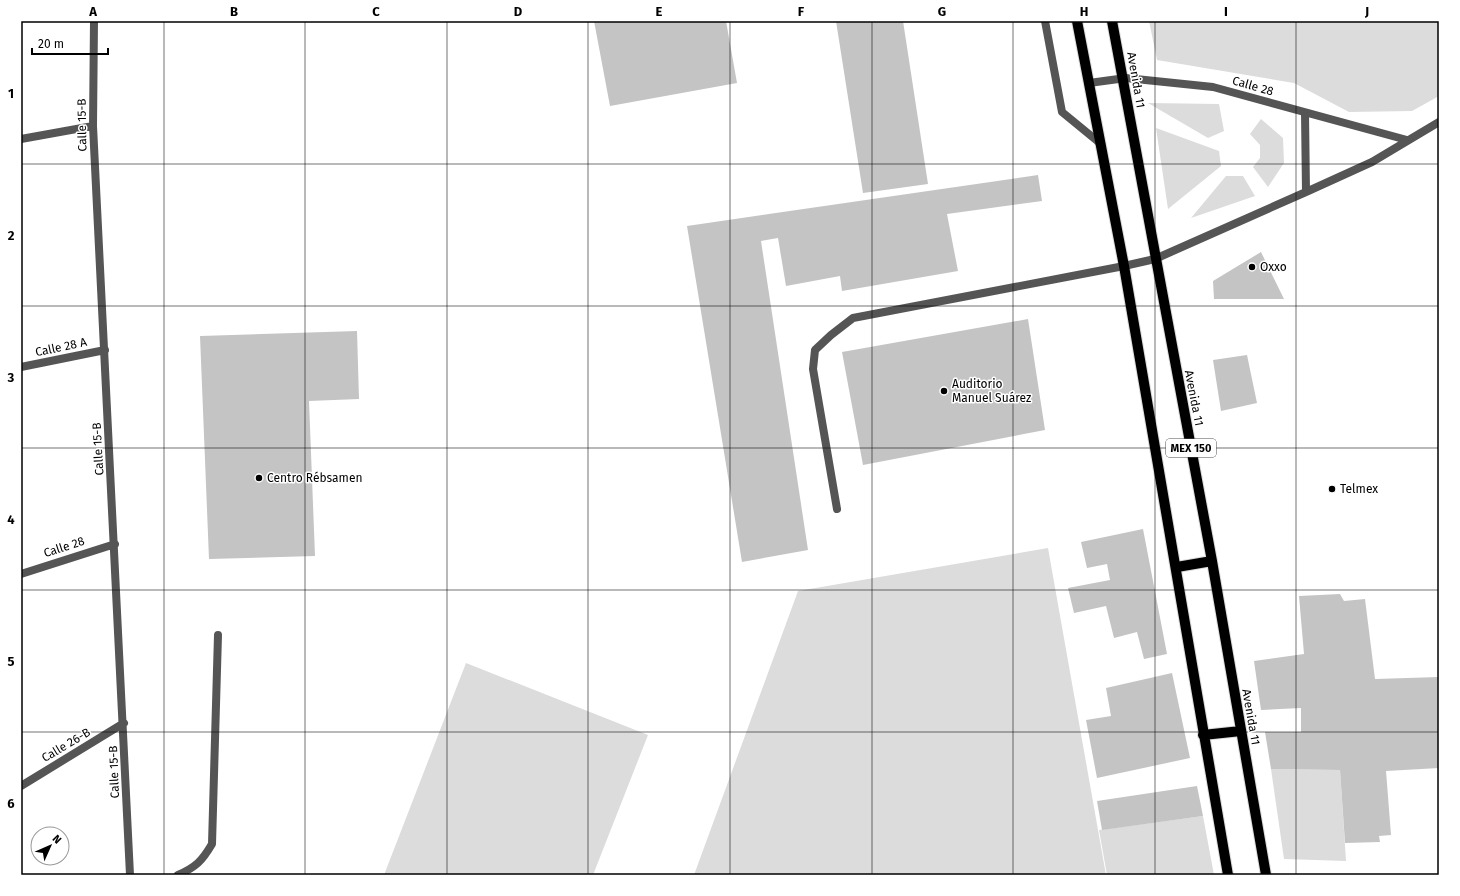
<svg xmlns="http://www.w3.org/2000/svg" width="1460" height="896" font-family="'Fira Sans',sans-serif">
<rect width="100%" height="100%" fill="#fff"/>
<!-- green -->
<path fill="#dcdcdc" d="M1149,21H1439V96L1412,111L1349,112L1294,83L1157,60Z
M1148,103L1219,104L1224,131L1208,138Z
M1261,119L1283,138L1284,163L1268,187L1253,167L1260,158V145L1250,134Z
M1156,128L1219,151L1221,166L1168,209Z
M1226,176H1243L1255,196L1191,218Z
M1048,548L1106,875H694L798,591Z
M466,663L648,735L593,875H384Z
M1271,769L1340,770L1346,861L1284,859Z
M1203,816L1214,875H1107L1099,830Z"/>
<!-- building -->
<path fill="#c4c4c4" d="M594,21H726L737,83L610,106Z
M836,21H903L928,184L863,193Z
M1038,175L1042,201L947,214L958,271L842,291L840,276L786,286L778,238L761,241L808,550L742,562L687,226Z
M1261,252L1284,299H1214L1213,281Z
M1028,319L1045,430L863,465L842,352Z
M357,331L359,399L309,401L315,556L209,559L200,336Z
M1247,355L1257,403L1221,411L1213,360Z
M1143,529L1167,654L1144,659L1137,632L1114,638L1106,606L1074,613L1068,588L1110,580L1107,564L1087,568L1081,542Z
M1340,594L1344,601L1365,599L1375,679L1439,677V768L1386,771L1391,835L1379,836L1380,842L1345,843L1340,770L1271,769L1265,732H1301V708L1261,710L1254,661L1304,654L1299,596Z
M1172,673L1190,758L1097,778L1086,720L1111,716L1106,688Z
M1197,786L1203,816L1102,830L1097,801Z"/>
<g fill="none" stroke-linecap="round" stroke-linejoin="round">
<!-- primary casing -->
<g stroke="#dbdbdb" stroke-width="12">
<path id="primary" d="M1077,21L1124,266L1228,875
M1112,21L1212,561L1266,875
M1177,567L1212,561
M1203,735L1241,731"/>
</g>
<!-- service -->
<path stroke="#555" stroke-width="8" d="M1045,21L1062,112L1101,144
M837,509L813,369L815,350L831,335L853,318L1124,266
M178,875C196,867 202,861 212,844L218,635"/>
<!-- minor -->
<path stroke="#555" stroke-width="8" d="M94,21L93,126L130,875
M1089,83L1126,78L1213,87L1407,140
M1305,113L1306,192
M21,139L93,126
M1124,266L1155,259L1306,192L1372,162L1439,122
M21,367L105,350
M21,574L115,544
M21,786L124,723"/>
<!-- primary -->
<use href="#primary" stroke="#000" stroke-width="10"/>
</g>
<!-- grid -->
<path fill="none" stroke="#000" stroke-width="1" stroke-opacity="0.55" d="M164,21V875M305,21V875M447,21V875M588,21V875M730,21V875M872,21V875M1013,21V875M1155,21V875M1296,21V875M21,164H1439M21,306H1439M21,448H1439M21,590H1439M21,732H1439"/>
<!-- markers -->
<g fill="#000" stroke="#fff" stroke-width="1.5">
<circle cx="1252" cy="267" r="4"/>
<circle cx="944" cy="391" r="4"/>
<circle cx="259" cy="478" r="4"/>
<circle cx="1332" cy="489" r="4"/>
</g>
<g text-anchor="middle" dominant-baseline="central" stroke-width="3" stroke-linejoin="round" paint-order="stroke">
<!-- shield labels -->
<rect fill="#fff" stroke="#4c4c4c" stroke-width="1" x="1166" y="439" width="50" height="18" rx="3"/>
<g font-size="11" font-weight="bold" fill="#000">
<text x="1191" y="448">MEX 150</text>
</g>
<!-- street labels -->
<g font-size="12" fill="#000" stroke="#fff">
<text transform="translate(1136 80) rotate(80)">Avenida 11</text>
<text transform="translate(1253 86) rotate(16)">Calle 28</text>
<text transform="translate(82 125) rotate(-91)">Calle 15-B</text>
<text transform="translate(61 347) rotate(-12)">Calle 28 A</text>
<text transform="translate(1194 398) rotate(79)">Avenida 11</text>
<text transform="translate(98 449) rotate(-93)">Calle 15-B</text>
<text transform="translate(64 547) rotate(-18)">Calle 28</text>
<text transform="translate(1251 717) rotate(80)">Avenida 11</text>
<text transform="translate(66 745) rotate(-31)">Calle 26-B</text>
<text transform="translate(114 772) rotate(-92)">Calle 15-B</text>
</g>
<!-- poi labels -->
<g font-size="12" fill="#000" stroke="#fff" text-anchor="start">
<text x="1260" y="267">Oxxo</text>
<text x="952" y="384">Auditorio<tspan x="952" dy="14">Manuel Suárez</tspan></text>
<text x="267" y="478">Centro Rébsamen</text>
<text x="1340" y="489">Telmex</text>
</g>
</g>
<!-- border -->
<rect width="1460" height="896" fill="none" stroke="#ffffff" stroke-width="44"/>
<!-- north arrow -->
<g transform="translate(50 846) rotate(45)"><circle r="19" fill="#ffffff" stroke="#999999"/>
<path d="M0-3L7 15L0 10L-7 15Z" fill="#000000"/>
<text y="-6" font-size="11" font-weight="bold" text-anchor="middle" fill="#000000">N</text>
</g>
<!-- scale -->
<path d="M32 48v6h76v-6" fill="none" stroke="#000000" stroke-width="2"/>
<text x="38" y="48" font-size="12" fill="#000000" stroke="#ffffff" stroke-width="3" paint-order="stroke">20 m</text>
<rect x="22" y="22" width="1416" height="852" fill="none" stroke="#000" stroke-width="1.5"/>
<g font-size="13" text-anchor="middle" font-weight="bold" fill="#000">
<text x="93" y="16">A</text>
<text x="234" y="16">B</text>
<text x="376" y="16">C</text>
<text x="518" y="16">D</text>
<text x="659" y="16">E</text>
<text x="801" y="16">F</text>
<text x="942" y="16">G</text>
<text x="1084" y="16">H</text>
<text x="1226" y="16">I</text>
<text x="1367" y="16">J</text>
<text x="11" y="98">1</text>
<text x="11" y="240">2</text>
<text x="11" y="382">3</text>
<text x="11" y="524">4</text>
<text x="11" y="666">5</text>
<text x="11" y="808">6</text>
</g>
</svg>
